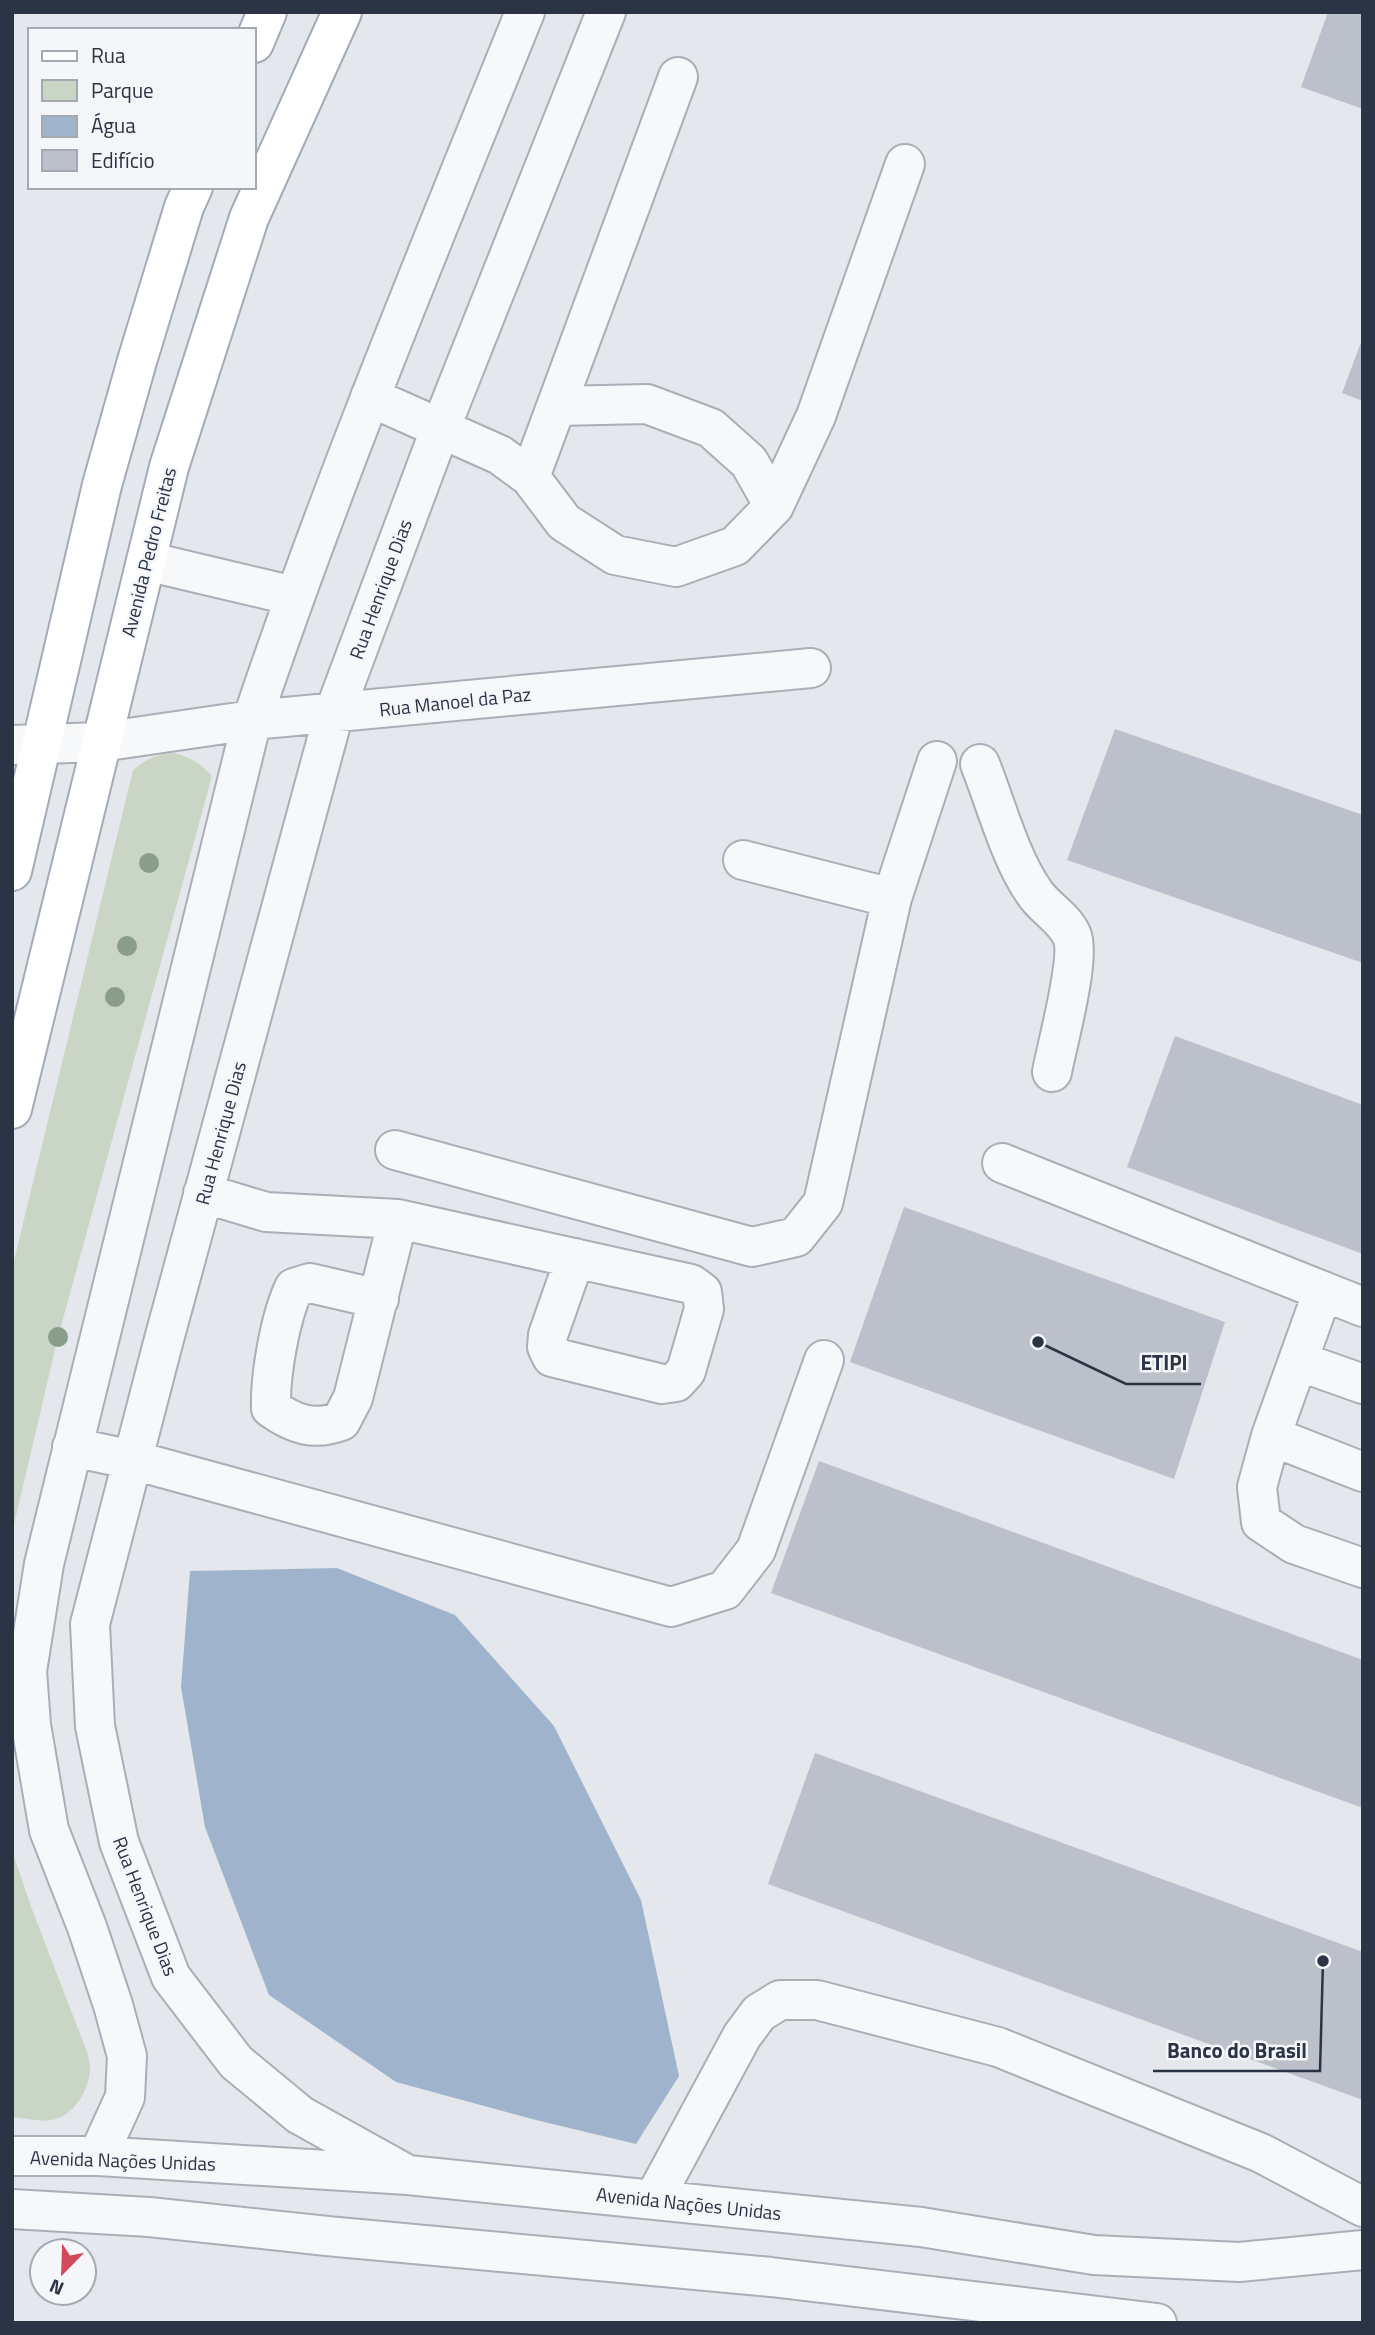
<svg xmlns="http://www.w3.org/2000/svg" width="1375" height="2335" font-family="'Titillium Web',sans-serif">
<rect width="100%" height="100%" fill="#e4e7ec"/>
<!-- green -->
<path fill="#c9d6c5" d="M174,753C190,757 200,763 212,776L58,1337L12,1533V1269L133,770C146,759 157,754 174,753Z
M12,1851L33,1912L87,2052C88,2057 90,2063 90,2068C90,2089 74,2116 52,2120C40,2122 24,2118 12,2117Z"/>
<!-- water -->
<path fill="#9fb4cc" d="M337,1568L455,1615L554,1726L641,1900L679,2076L636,2144L536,2120L396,2082L269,1995L205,1827L181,1687L190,1571Z"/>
<!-- building -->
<path fill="#bbc0ca" d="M1328,12H1363V109L1301,87Z
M1363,337V401L1342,393Z
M1115,729L1363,815V963L1067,860Z
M1175,1036L1363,1105V1254L1127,1167Z
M904,1207L1225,1322L1174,1479L850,1362Z
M819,1461L1363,1660V1808L771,1593Z
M815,1753L1363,1952V2100L768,1884Z"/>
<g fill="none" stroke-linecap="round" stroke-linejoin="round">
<!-- minor casing -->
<g stroke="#a9aeb7" stroke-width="42">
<path id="minor" d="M370,397L500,455L530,477L564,522L615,555L676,567L735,546L774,506L816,416L905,164
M557,406L647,404L711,428L749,462L774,506
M530,477L678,77
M146,561L294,596
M12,745L101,742L252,720L811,668
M980,764C996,804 1010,858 1034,892C1044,908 1064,917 1072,936C1081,958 1057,1045 1052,1072
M743,860L892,898L937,761
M395,1150L752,1247L796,1237L823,1203L892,898
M1002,1163L1363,1307
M203,1193L266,1212L398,1219L691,1284L702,1292L704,1309L686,1371L676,1382L662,1384L552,1357L547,1347L548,1335L575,1258
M1323,1291L1271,1436L1257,1487L1261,1522L1294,1544L1363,1568
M379,1299L310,1283L294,1288C280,1318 270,1375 271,1408C295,1425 314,1431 341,1421L353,1398L398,1219
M1298,1361L1363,1384
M1271,1436L1363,1472
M72,1447L133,1460L671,1607L725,1590L756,1550L824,1360
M12,2156H98L408,2175L921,2227L1094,2255L1239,2262L1363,2250
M98,2156L125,2097L127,2056L113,2005L87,1927L49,1830L31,1725L27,1671L44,1564L252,720C333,480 430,247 525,12
M408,2175L300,2115L236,2062L171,1977L119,1842L95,1726L90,1624L163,1343L334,713L441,427L606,12
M654,2199L742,2036L759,2013L780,2000H817L998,2047L1261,2153L1363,2207
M12,2209L149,2217L327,2236L771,2277L1157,2323"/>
</g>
<!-- major casing -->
<g stroke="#a3abb8" stroke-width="42">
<path id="major" d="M254,43L267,12
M12,871L102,485L137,361L184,207L193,187
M12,1109L169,467L249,218L342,12"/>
</g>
<!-- minor -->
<use href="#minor" stroke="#f7f8fa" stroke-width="38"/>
<!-- major -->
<use href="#major" stroke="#fff" stroke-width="38"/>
</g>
<!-- trees -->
<g fill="#899d89">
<circle cx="149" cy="863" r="10"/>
<circle cx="127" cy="946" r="10"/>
<circle cx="115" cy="997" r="10"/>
<circle cx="58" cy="1337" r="10"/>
</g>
<g text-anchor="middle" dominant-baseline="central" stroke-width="5" stroke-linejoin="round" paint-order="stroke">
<!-- street labels -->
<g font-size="19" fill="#2b3445" stroke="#f4f6f9">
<text transform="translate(148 552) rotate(-76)">Avenida Pedro Freitas</text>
<text transform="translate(380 589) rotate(-70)">Rua Henrique Dias</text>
<text transform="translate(455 701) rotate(-6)">Rua Manoel da Paz</text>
<text transform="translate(220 1133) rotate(-75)">Rua Henrique Dias</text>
<text transform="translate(146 1906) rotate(69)">Rua Henrique Dias</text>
<text transform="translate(123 2160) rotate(2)">Avenida Nações Unidas</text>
<text transform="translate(689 2203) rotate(6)">Avenida Nações Unidas</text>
</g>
</g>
<!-- callouts -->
<path fill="none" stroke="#2b3445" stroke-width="2.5" d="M1038 1342L1126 1384H1201M1323 1961L1320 2071H1153"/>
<g fill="#2b3445" stroke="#f4f6f9" stroke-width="2.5">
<circle cx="1038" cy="1342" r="7"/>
<circle cx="1323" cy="1961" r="7"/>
</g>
<g font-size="21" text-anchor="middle" font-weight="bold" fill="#2b3445" stroke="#f4f6f9" stroke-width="5" stroke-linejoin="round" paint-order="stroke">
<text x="1164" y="1370">ETIPI</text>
<text x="1237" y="2058">Banco do Brasil</text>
</g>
<!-- border -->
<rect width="1375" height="2335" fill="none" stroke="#2b3445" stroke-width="28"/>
<!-- legend -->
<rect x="28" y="28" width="228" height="161" fill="#f4f6f9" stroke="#a4a8b1" stroke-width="2"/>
<rect x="42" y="51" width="35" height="10" fill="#ffffff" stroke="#a4a8b1" stroke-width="2"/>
<text x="91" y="63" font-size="21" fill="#2b3445">Rua</text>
<rect x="42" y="80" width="35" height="21" fill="#c9d6c5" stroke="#a4a8b1" stroke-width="2"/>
<text x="91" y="98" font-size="21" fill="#2b3445">Parque</text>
<rect x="42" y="116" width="35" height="21" fill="#9fb4cc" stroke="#a4a8b1" stroke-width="2"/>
<text x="91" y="133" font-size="21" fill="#2b3445">Água</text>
<rect x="42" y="150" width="35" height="21" fill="#bbc0ca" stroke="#a4a8b1" stroke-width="2"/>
<text x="91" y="168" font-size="21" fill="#2b3445">Edifício</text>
<!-- north arrow -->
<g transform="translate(63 2272) rotate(203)"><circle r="33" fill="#f4f6f9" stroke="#a4a8b1" stroke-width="2"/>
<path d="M0-5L12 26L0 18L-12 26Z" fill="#d1495b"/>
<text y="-10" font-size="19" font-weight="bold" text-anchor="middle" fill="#2b3445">N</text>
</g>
</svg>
